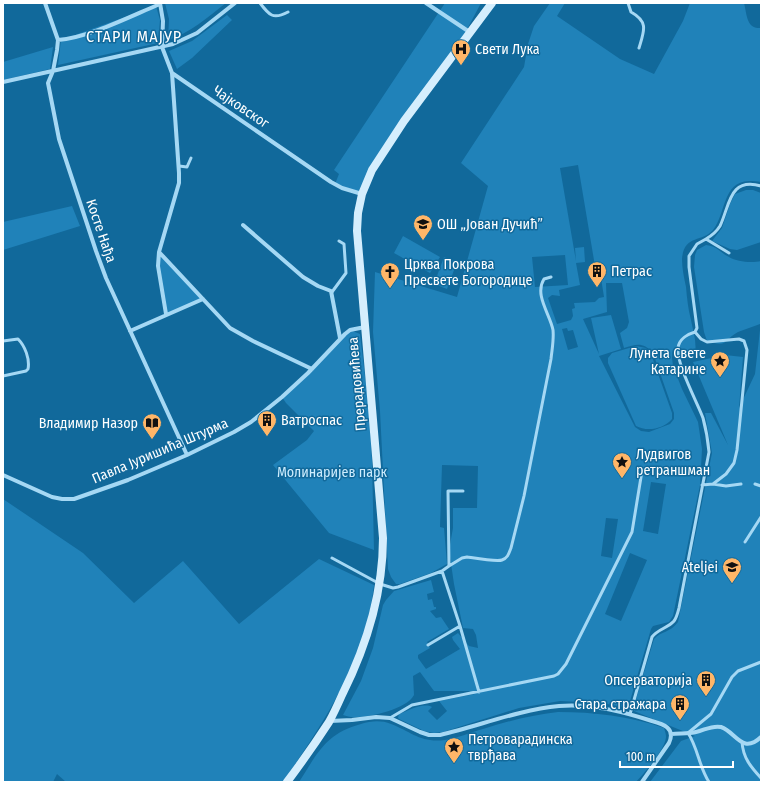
<svg xmlns="http://www.w3.org/2000/svg" width="764" height="785" font-family="'Fira Sans Condensed',sans-serif">
<rect width="100%" height="100%" fill="#11699b"/>
<!-- green -->
<path fill="#2082b9" fill-rule="evenodd" d="M165,3H226C208,17 190,33 168,40L169,19Z
M445,3H481L464,35L398,130L362,194L335,184L339,174L334,170Z
M550,3H565L557,16L620,59L654,74L683,21L690,3H744C747,14 746,29 761,28V182C757,181 753,181 749,181C722,182 726,214 713,230C702,243 684,234 682,259C682,268 684,278 686,287C687,298 688,309 691,320C693,331 697,342 695,353C681,359 684,352 673,349L672,358L673,366L682,389L698,422L702,449L700,485L673,616L669,622L653,626L651,629L628,708L602,703L560,701L519,708L443,732L434,733L424,731L399,719L398,718L399,714C408,711 423,702 432,707L428,711L437,720L447,711L439,701L475,694L469,691H434L420,672L413,676L414,695C407,709 371,717 356,717C352,718 347,716 343,715L361,681L373,648L383,605L386,600L394,591L431,580L434,592L427,594L428,600L432,599L434,607H436V609L430,611L436,618L441,617L449,629L427,642L430,648L418,655V658L426,669L460,649L453,640L452,637L458,633L469,646L478,648L476,635L473,629L463,628L454,584L449,550L453,528V508H477L478,466L442,465L440,527L444,528L447,564L431,573L400,584H396L391,577L388,569L380,411L373,332L375,272L457,297L488,186L461,163L524,67L528,44L534,26ZM578,165L597,278H601L604,297L599,298L595,302L574,303L575,308L572,309L573,316L571,320L557,324L548,298L552,295L560,296L559,290L580,285L576,263L585,262L584,247L575,248L576,261L560,168ZM565,255L568,285L535,287L532,257ZM606,283H622L629,322L627,328L620,333L624,348C637,344 643,342 653,353L674,413V419L670,424L649,432L641,431L635,427L599,356L621,349L611,315L591,318L599,354L583,319L607,312ZM567,328L568,331L573,330L578,347L568,350L562,329ZM651,482L666,484L658,534L643,531ZM606,518L618,519L612,558L601,556ZM630,553L647,560L621,621L605,614Z
M156,6L160,20L158,43L58,65L61,40Z
M227,15L232,20L192,58L177,69L169,51L192,41Z
M53,47L50,69L3,80V62Z
M746,190H753L761,193V242L737,250L730,249L712,241L722,228L730,204L735,194Z
M72,206L80,226L3,250V222Z
M403,236L440,257L430,273L394,253Z
M706,245C719,247 719,252 729,257C737,262 752,263 761,261V782H650L681,741L695,736L646,716L634,711L633,709L654,639C661,631 670,633 678,622L712,453L705,413H711L728,445L693,362L725,355L743,357L739,408L755,374L760,330V324C753,327 745,329 738,332C723,340 729,348 707,341L704,332L694,267L695,255L697,250Z
M159,252L203,299L166,314L158,266Z
M444,257L457,262L447,289L434,284Z
M350,330L360,334L369,410L372,462L374,550L329,533L273,465L307,440L314,431L286,403L282,397Z
M636,346L646,348L651,354L672,413V419C664,429 647,432 636,426L608,363V358L612,353Z
M3,499L83,553L134,603L183,561L239,624L319,559L374,585C366,660 324,722 283,782H66L57,774L53,782H3Z
M558,712C593,712 630,716 664,728C665,731 666,734 666,737C665,750 645,772 636,782H299C317,754 326,733 361,724C371,721 381,720 391,724C412,732 420,743 445,740C458,738 471,732 483,729C508,721 532,715 558,712Z"/>
<g fill="none" stroke-linecap="round" stroke-linejoin="round">
<!-- lane -->
<path stroke="#a5d8f4" stroke-width="3" d="M260,3C269,15 273,20 288,12
M628,3L631,12C649,22 644,31 639,48
M179,166L187,167L191,158
M706,239C711,236 717,231 720,226C730,205 729,177 761,186
M332,292L346,273L344,244L339,241
M3,341L18,339C25,346 30,359 28,369L26,371L3,376
M713,484L726,486L741,484
M755,484L761,486
M702,485L713,484L726,474L734,463L737,450L747,350L744,341L739,339L707,342L701,339L695,332L697,328L689,267V256L697,244L706,239L729,253
M745,542L761,517
M332,558L380,584L393,588L398,587L442,571L449,566L448,491H463
M449,566L462,558L467,557C474,558 497,562 502,560C508,558 509,553 511,548L524,496L551,359C552,349 554,340 553,330C550,314 534,295 544,279L551,277
M442,571L460,626L479,692
M428,645L460,626
M630,714L652,637C658,629 668,628 674,621C677,617 678,612 679,608L709,452C708,441 706,429 703,418C697,402 676,363 678,348C679,339 688,334 695,332
M390,718L412,705L554,676L558,674L566,664L632,532L642,471
M742,742C743,758 751,767 761,778
M709,782C699,767 698,748 688,733L711,714L732,677L738,671L761,662"/>
<!-- street -->
<path stroke="#a5d8f4" stroke-width="4" d="M45,3L58,40L57,50L53,71L48,83L59,139L96,251L106,278L187,455
M160,3L163,21L162,47L172,73L331,182L342,188L362,194
M426,3L471,33
M58,40C88,38 131,16 160,4
M172,73L179,173V183L159,252L230,328L253,341L312,369
M3,82L173,44L197,33L235,3
M243,225L303,277L318,286L331,291L340,338
M159,252L158,266L166,314
M130,331L203,299
M3,475L52,497L62,499H74L128,480L187,455L234,432L251,422L282,397L308,373L345,334L350,330L365,327
M330,721L352,720L376,717L390,718L420,732L429,735H440C479,726 518,710 559,706C590,703 622,711 652,721C663,724 676,728 669,743L642,782
M671,734C679,733 689,734 696,732C705,730 712,725 721,727C736,732 742,755 761,737"/>
<!-- secondary -->
<path stroke="#d5eefd" stroke-width="8" d="M287,782C302,762 316,742 329,722C334,713 338,704 342,695C367,645 383,593 383,538L357,231L358,213L362,194L372,170L404,121L492,3"/>
</g>
<!-- icons -->
<defs>
<g id="hospital-pin" transform="scale(1)"><path d="M0 17L-7.5 6A9.5 9.5 0 1 1 7.5 6Z" fill="#ffb668" stroke="#11699b"/><path d="M-5-5h3v3.5h4V-5h3V5h-3V1.5h-4V5h-3Z" fill="#111"/></g>
<g id="school-pin" transform="scale(1)"><path d="M0 17L-7.5 6A9.5 9.5 0 1 1 7.5 6Z" fill="#ffb668" stroke="#11699b"/><path d="M0-5L7-2L0 1L-7-2ZM-4 1L0 2.5L4 1V4Q0 6-4 4Z" fill="#111"/></g>
<g id="building-pin" transform="scale(1)"><path d="M0 17L-7.5 6A9.5 9.5 0 1 1 7.5 6Z" fill="#ffb668" stroke="#11699b"/><path d="M-4-6H4V6H1V3H-1V6H-4ZM-2.5-4.3h1.7v1.8h-1.7ZM.8-4.3h1.7v1.8H.8ZM-2.5-1h1.7V.8h-1.7ZM.8-1h1.7V.8H.8Z" fill="#111"/></g>
<g id="church-pin" transform="scale(1)"><path d="M0 17L-7.5 6A9.5 9.5 0 1 1 7.5 6Z" fill="#ffb668" stroke="#11699b"/><path d="M-1.2-6h2.4v3.5h3.3v2.4h-3.3V6h-2.4V-.1h-3.3v-2.4h3.3Z" fill="#111"/></g>
<g id="sight-pin" transform="scale(1)"><path d="M0 17L-7.5 6A9.5 9.5 0 1 1 7.5 6Z" fill="#ffb668" stroke="#11699b"/><path d="M0-6L1.8-2.2L6-1.7L2.9 1.2L3.7 5.4L0 3.3L-3.7 5.4L-2.9 1.2L-6-1.7L-1.8-2.2Z" fill="#111"/></g>
<g id="library-pin" transform="scale(1)"><path d="M0 17L-7.5 6A9.5 9.5 0 1 1 7.5 6Z" fill="#ffb668" stroke="#11699b"/><path d="M-6-4Q-3-5.5-.7-3.5V5Q-3 3-6 4ZM6-4Q3-5.5 .7-3.5V5Q3 3 6 4Z" fill="#111"/></g>
<g id="university-pin" transform="scale(1)"><path d="M0 17L-7.5 6A9.5 9.5 0 1 1 7.5 6Z" fill="#ffb668" stroke="#11699b"/><path d="M0-5L7-2L0 1L-7-2ZM-4 1L0 2.5L4 1V4Q0 6-4 4Z" fill="#111"/></g>
</defs>
<g fill-rule="evenodd">
<use href="#hospital-pin" x="461" y="49"/>
<use href="#school-pin" x="423" y="224"/>
<use href="#building-pin" x="597" y="271"/>
<use href="#church-pin" x="390" y="272"/>
<use href="#sight-pin" x="720" y="361"/>
<use href="#building-pin" x="267" y="420"/>
<use href="#library-pin" x="152" y="423"/>
<use href="#sight-pin" x="622" y="462"/>
<use href="#university-pin" x="732" y="567"/>
<use href="#building-pin" x="706" y="680"/>
<use href="#building-pin" x="680" y="704"/>
<use href="#sight-pin" x="454" y="747"/>
</g>
<g text-anchor="middle" dominant-baseline="central" stroke-width="3" stroke-linejoin="round" paint-order="stroke">
<!-- poi labels -->
<g font-size="14" fill="#fff" stroke="#11699b" text-anchor="start">
<text x="475" y="49">Свети Лука</text>
<text x="437" y="224">ОШ „Јован Дучић”</text>
<text x="404" y="264">Црква Покрова<tspan x="404" dy="16">Пресвете Богородице</tspan></text>
<text x="611" y="271">Петрас</text>
<text x="706" y="353" text-anchor="end">Лунета Свете<tspan x="706" dy="16">Катарине</tspan></text>
<text x="281" y="420">Ватроспас</text>
<text x="138" y="423" text-anchor="end">Владимир Назор</text>
<text x="636" y="454">Лудвигов<tspan x="636" dy="16">ретраншман</tspan></text>
<text x="718" y="567" text-anchor="end">Ateljei</text>
<text x="692" y="680" text-anchor="end">Опсерваторија</text>
<text x="666" y="704" text-anchor="end">Стара стражара</text>
<text x="468" y="739">Петроварадинска<tspan x="468" dy="16">тврђава</tspan></text>
</g>
<!-- street labels -->
<g font-size="14" fill="#fff" stroke="#11699b">
<text transform="translate(241 107) rotate(34)">Чајковског</text>
<text transform="translate(101 231) rotate(71)">Косте Нађа</text>
<text transform="translate(357 384) rotate(-95)">Прерадовићева</text>
<text transform="translate(160 451) rotate(-23)">Павла Јуришића Штурма</text>
</g>
<!-- park labels -->
<g font-size="14" fill="#ceedfe" stroke="#11699b">
<text x="332" y="472">Молинаријев парк</text>
</g>
<!-- quarter labels -->
<g font-size="16" letter-spacing="1" fill="#fff" stroke="#11699b">
<text x="134" y="36">СТАРИ МАЈУР</text>
</g>
</g>
<!-- border -->
<rect width="764" height="785" fill="none" stroke="#ffffff" stroke-width="8"/>
<!-- scale -->
<path d="M620 761v6h113v-6" fill="none" stroke="#ffffff" stroke-width="2"/>
<text x="626" y="761" font-size="12" fill="#ffffff" stroke="#11699b" stroke-width="3" paint-order="stroke">100 m</text>
</svg>
